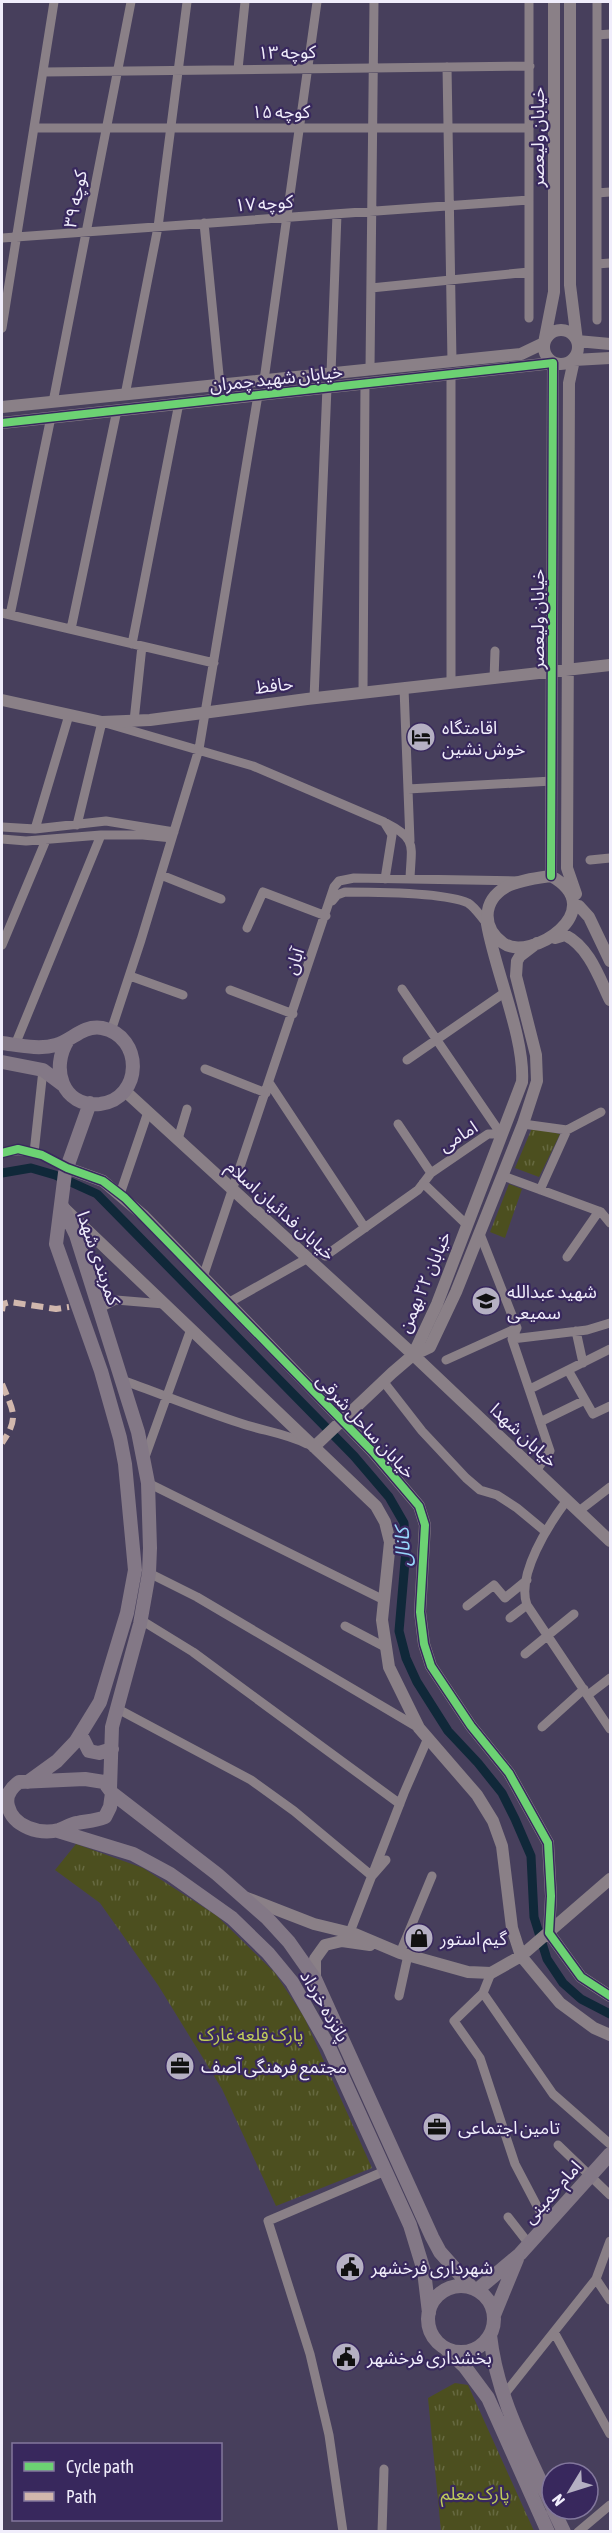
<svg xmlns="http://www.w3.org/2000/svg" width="612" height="2533" font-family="'Asap Condensed','Noto Sans Arabic',sans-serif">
<defs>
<pattern id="park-tufts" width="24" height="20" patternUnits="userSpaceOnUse" patternTransform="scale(1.5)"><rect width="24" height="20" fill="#4c4f1f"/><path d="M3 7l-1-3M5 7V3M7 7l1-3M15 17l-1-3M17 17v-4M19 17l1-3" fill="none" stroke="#666940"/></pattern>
</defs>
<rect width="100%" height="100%" fill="#473f5c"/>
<!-- park -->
<path fill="url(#park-tufts)" d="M532,1128L560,1134L539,1177L515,1168Z
M509,1184L522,1189L505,1238L490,1232Z
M76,1844L143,1868L217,1916L275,1973L304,2017L372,2168L276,2206L222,2089L158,1985L100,1903L55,1870Z
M455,2383L468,2385L534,2531H441L428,2398Z"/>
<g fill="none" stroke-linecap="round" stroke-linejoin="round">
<!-- canal -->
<path stroke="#102839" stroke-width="9" d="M2,1173L31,1168L55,1175L97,1194L354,1456L389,1497L404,1523L406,1550L399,1631L406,1658L417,1682L448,1731L478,1763L502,1793L515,1819L531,1856L534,1917L547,1959L563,1983L581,1999L610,2014"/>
<!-- minor -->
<path stroke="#8a8087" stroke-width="9" d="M529,2V318
M597,35L610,34
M447,67L452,361
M238,69L245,2
M44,72L530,66
M35,128H528
M597,193L610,192
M204,223L220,385
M2,238L529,200
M597,264L610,263
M371,288L529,272
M597,320V2
M2,328L54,2
M370,369L374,2
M331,373L337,214
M264,380L317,2
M125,395L158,227L187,2
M53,402L131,2
M2,613L214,663
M10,615L51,417
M71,629L117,410
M132,644L179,403
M494,679L495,651
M451,683V374
M404,688L410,841
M363,693L365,383
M314,698L327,387
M134,721L142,646
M408,789L552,781
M386,823C418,839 411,846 410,879
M77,825L102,722L253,766L384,822L392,835L385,879
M2,827L35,829L106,821L174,832
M35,829L69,715
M2,839L26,841L101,835H143L172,838
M590,860L610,858
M161,875L221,899
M332,901L337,895L345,892C373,892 444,892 468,903C475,907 481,917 487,924
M247,928L263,892L326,916
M2,945L46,840
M130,976L183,995
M230,990L293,1014
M111,1031L141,940L199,749L258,395
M15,1045L101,835
M407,1060L504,993
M205,1069L266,1093
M270,1084L365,1228
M398,1124L431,1173
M523,1124L567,1130L601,1112
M178,1139L187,1109
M2,1153C28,1146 44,1156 67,1168
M34,1153L43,1070
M503,1176L601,1212L610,1223
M423,1183L467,1225
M540,1190L567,1130
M120,1194L148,1112
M480,1234L517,1328L512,1339L550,1451L536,1471
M325,1256L418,1190L431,1173L488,1134H501L402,989
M567,1257L599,1211
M203,1277L334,887L339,881L354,878L518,881
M228,1303L308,1258
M98,1309L116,1300L164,1304
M576,1331L583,1363
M512,1339L587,1330L610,1323
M446,1360L517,1328
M568,1370L593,1414L610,1406
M122,1380C161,1394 200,1410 240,1423C263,1431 285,1433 307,1444
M383,1381L422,1431L466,1478L480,1490L497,1495L517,1508L546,1532
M530,1389L610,1349
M540,1422L585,1400
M145,1457L191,1329
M148,1483L384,1600
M567,1500C549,1524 516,1575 527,1605L610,1729
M579,1511L610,1487
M149,1573L197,1597L419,1728
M467,1606L494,1585L505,1598L527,1580
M510,1618L527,1605
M141,1620L193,1652L400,1804
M345,1626L385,1647
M525,1654L574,1614
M588,1695L610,1678
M116,1708L251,1780L294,1811L372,1876L386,1860
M542,1727L584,1689
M350,1932L404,1793L428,1738
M400,1953L432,1876
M491,1973L483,1993L454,2021L480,2058L515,2164L547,2225
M483,1993L553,2094L610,2144
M399,1996L408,1955
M558,2145L610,2195
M508,2217L529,2244
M596,2279L610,2300
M554,2332L610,2434
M503,2396L596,2279L610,2241
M343,2532L329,2435L310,2354L268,2221L385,2171
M382,2532L384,2469
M578,2532L610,2505"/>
<!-- tertiary -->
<path stroke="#8a8087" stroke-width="12" d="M570,2V285L577,341L610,344
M544 347a17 17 0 1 1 34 0a17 17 0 1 1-34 0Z
M2,407L521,354L544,343L554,292V2
M2,423L553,363L551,876
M2,700L102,722L150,720L307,699L610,665
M551,876C612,910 530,963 503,943C482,928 482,901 506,887C519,880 537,878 551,876Z
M576,894L567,868L569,383L574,360L610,358
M579,906L589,917L610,961
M555,938L565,935C589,947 599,977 610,1000
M125,1091L406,1348L610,1541
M67,1168L103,1181L143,1215L373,1452L419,1506L425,1525L420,1612L424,1644L431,1666L471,1726L509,1773L548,1843L551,1896L549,1933L581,1977L610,1996
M65,1209L376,1506L385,1522L390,1542L382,1620L389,1667L419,1728L477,1795L493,1821L502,1846L512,1928L521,1956L560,2003L594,2028L610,2035
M413,1355L437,1304L522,1082C525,1038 495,971 487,924
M314,1447L392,1373L413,1355L430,1347L456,1292L523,1124L537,1081L536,1055L516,976L517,961L520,956L537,943
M247,1898L314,1924L355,1934L400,1953L468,1972L491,1973L521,1956L610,1879
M315,1979V1959L325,1945L342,1941L370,1945"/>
<!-- secondary -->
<path stroke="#837886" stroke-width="14" d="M2,1043C18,1045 39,1050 56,1045C73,1040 82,1025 102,1028C144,1036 143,1099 100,1104C62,1107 50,1068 68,1040
M2,1062L43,1070L63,1085
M62,1206L76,1235L138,1432L148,1483L150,1548L149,1573L140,1624L112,1727L110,1789
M81,1735L89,1751L99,1753L112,1749
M28,1782L57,1761L76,1741L100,1702L127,1613L135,1570L125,1464L120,1438L101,1371L56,1244L65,1173L90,1103
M112,1793L110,1807L105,1817C95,1821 87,1821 77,1823C71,1824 65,1828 59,1830C40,1835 13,1827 8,1806C5,1796 11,1788 19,1782L85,1779L104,1782L112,1793L217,1874L267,1918L289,1942L315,1979L432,2237L440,2252L472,2288
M58,1831L133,1854L170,1874L232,1918L268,1953L292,1982L329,2047L410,2225L424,2271L429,2313
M428 2319a33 33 0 1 1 66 0a33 33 0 1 1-66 0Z
M477,2290L520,2254L610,2154
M494,2315L517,2259
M490,2335C497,2398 526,2449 552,2506
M445,2348L465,2367L488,2398L548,2532
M553,2509L564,2532"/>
<!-- quiet -->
<path stroke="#d1b7ad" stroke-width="6" stroke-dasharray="12 6" stroke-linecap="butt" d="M2,1311L3,1304L10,1302L56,1309L69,1307
M2,1384C13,1411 20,1417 2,1443"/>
<!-- cycleway casing -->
<g stroke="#38285d" stroke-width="11">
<path id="cycleway" d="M2,423L553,363L551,876
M2,1153L18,1149L42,1155L67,1168L103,1181L125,1198L373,1452L419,1506L425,1525L420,1612L424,1644L431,1666L471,1726L509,1773L548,1843L551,1896L549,1933L581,1977L610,1996"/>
</g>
<!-- cycleway -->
<use href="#cycleway" stroke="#6cd273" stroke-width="8"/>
</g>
<!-- icons -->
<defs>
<g id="hotel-disc" transform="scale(1.5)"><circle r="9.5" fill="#b5b0c3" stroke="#38285d"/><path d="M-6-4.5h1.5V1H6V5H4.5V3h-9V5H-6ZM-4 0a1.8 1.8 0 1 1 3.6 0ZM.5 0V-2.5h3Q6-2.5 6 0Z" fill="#111"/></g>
<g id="school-disc" transform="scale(1.5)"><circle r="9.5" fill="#b5b0c3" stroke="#38285d"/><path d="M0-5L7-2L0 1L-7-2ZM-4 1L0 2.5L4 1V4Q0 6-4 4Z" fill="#111"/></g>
<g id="shop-disc" transform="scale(1.5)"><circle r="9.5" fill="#b5b0c3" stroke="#38285d"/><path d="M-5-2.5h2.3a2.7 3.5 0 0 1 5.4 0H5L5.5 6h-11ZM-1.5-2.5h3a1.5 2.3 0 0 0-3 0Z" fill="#111"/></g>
<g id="office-disc" transform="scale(1.5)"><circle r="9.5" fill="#b5b0c3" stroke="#38285d"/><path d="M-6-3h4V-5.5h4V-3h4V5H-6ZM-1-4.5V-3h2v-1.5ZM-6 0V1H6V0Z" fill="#111"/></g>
<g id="civic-disc" transform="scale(1.5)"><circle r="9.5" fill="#b5b0c3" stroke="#38285d"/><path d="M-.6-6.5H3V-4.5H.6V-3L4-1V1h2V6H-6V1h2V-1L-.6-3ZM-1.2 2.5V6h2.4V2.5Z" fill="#111"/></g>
</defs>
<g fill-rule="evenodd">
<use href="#hotel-disc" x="421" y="737"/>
<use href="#school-disc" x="486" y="1301"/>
<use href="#shop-disc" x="419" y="1938"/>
<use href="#office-disc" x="180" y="2066"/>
<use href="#office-disc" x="437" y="2127"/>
<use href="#civic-disc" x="350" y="2267"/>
<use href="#civic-disc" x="346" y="2357"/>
</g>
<g text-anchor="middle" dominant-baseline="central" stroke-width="4.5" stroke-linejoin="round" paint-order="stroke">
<!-- street labels -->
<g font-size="18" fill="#f0edfb" stroke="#38285d">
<text transform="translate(287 52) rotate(-1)">کوچه ۱۳</text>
<text x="281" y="111">کوچه ۱۵</text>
<text transform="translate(537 137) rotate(-90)">خیابان ولیعصر</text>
<text transform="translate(75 199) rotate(-79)">کوچه ۳۹</text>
<text transform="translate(264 203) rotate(-4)">کوچه ۱۷</text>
<text transform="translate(276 378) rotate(-6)">خیابان شهید چمران</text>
<text transform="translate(537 619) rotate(-90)">خیابان ولیعصر</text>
<text transform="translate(274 685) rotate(-7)">حافظ</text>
<text transform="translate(294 961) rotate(-71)">آبان</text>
<text transform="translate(458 1136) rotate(-32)">امامی</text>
<text transform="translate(281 1210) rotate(42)">خیابان فدائیان اسلام</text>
<text transform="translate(99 1258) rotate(71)">کمربندی شهدا</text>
<text transform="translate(424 1282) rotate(-67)">خیابان ۲۲ بهمن</text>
<text transform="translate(366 1426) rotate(47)">خیابان ساحل شرقی</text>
<text transform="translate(524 1435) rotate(43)">خیابان شهدا</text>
<text transform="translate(325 2006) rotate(60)">پانزده خرداد</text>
<text transform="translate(552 2192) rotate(-48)">امام خمینی</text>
</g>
<!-- poi labels -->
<g font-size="18" fill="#f0edfb" stroke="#38285d" text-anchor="start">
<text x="442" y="727">اقامتگاه<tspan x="442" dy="21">خوش نشین</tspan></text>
<text x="507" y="1291">شهید عبدالله<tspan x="507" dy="21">سمیعی</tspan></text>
<text x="440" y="1938">گیم استور</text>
<text x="201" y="2066">مجتمع فرهنگی آصف</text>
<text x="458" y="2127">تامین اجتماعی</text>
<text x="371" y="2267">شهرداری فرخشهر</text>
<text x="367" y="2357">بخشداری فرخشهر</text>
</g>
<!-- park labels -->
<g font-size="18" fill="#beca5a" stroke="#38285d">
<text x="251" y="2034">پارک قلعه غارک</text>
<text x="475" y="2493">پارک معلم</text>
</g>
<!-- water labels -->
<g font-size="20" font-style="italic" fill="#97d6fa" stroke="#38285d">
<text transform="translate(402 1547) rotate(-93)">کانال</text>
</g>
</g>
<!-- border -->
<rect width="612" height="2533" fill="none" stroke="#f0edfb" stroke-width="6"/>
<!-- legend -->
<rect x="12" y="2443" width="210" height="78" fill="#38285d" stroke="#82779c" stroke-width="1.5"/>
<rect x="24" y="2462" width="30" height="9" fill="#6cd273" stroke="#82779c" stroke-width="1.5"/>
<text x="66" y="2473" font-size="18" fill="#f0edfb">Cycle path</text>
<rect x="24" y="2492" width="30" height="9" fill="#d1b7ad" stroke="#82779c" stroke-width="1.5"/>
<text x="66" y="2503" font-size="18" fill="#f0edfb">Path</text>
<!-- north arrow -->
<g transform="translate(570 2491) rotate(232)"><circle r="28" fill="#38285d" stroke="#82779c" stroke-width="1.5"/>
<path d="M0-4.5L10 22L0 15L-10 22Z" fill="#b5b0c3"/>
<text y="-9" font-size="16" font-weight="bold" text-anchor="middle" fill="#f0edfb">N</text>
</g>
</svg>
